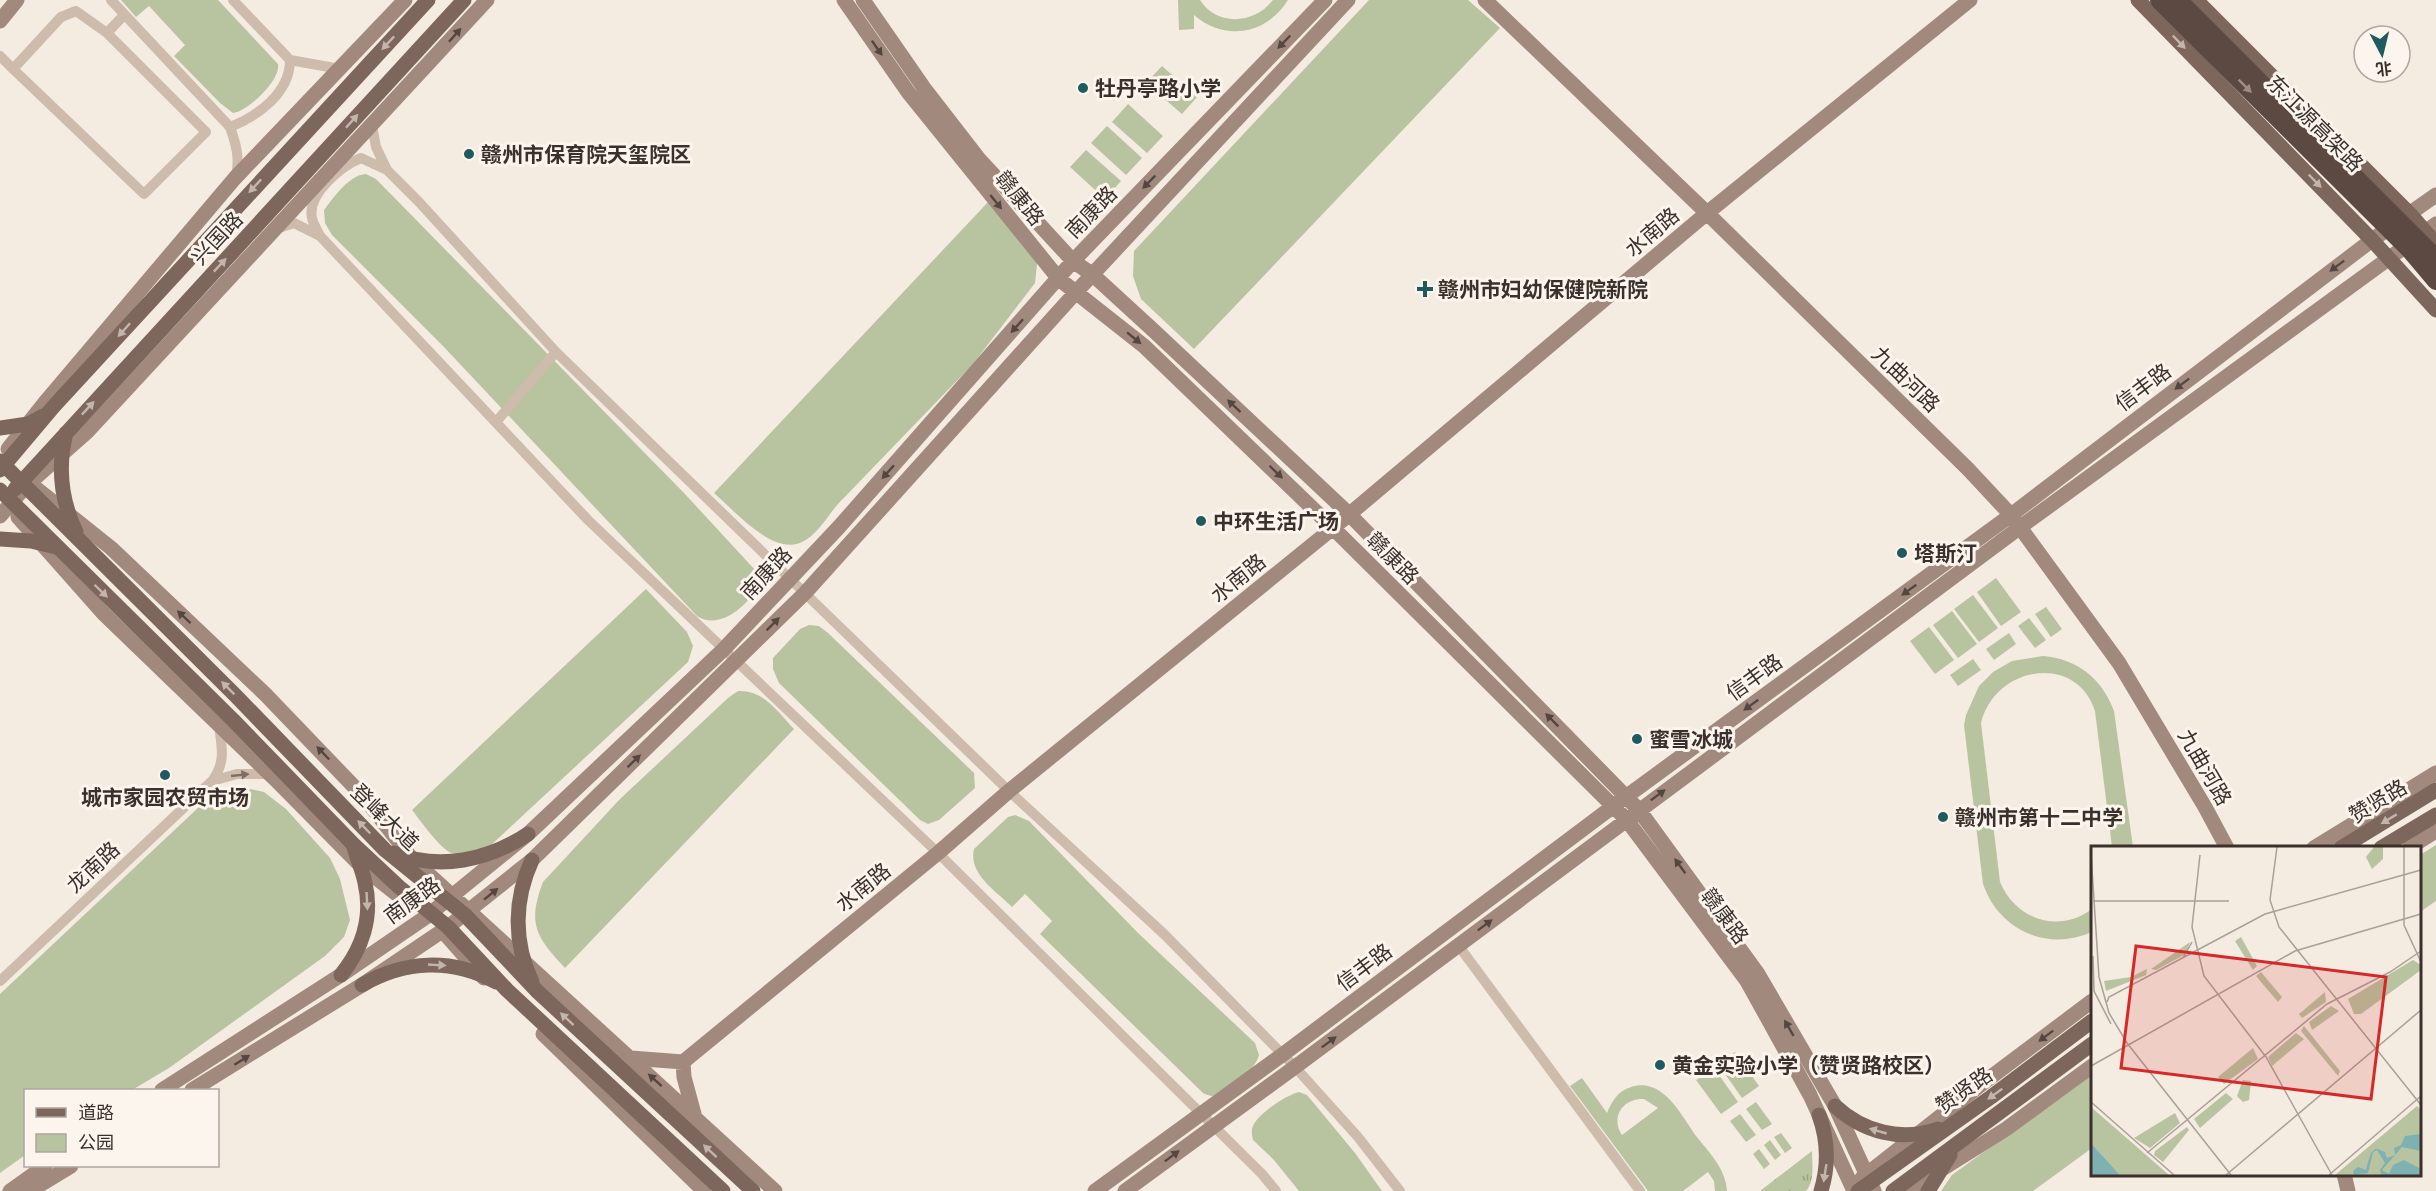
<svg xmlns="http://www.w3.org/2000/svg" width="2436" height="1191" font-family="'Public Sans','Noto Sans SC',sans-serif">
<defs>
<pattern id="grass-tufts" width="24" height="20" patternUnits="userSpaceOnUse" patternTransform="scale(1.5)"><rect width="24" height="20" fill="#b8c4a0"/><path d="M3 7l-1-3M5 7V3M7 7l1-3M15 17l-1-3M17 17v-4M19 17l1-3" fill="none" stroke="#97a083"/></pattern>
</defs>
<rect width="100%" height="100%" fill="#f4ebe1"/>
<!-- grass -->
<path fill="url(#grass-tufts)" d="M1812,1151C1812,1163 1815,1181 1806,1191H1760Z"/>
<!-- park -->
<path fill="#b8c4a0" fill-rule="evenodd" d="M121,0H218L278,64C281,80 248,111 233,113L220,103L174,56L185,45L149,6L136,17Z
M1178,0H1200C1217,27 1255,24 1273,0H1288C1267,34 1225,42 1194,15V29L1179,30Z
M1369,0H1468L1500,28L1194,349L1141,299L1133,276L1134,251Z
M1162,66L1197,97L1182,114L1146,83Z
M1128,104L1163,136L1147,153L1112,122Z
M1107,126L1142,158L1126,175L1091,143Z
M1086,150L1121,181L1105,199L1070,167Z
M366,174L376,179L684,493L756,571L759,585C748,605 720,631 697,616L443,346L332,235L325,223L324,210C334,197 349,175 366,174Z
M990,200L1038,255L1035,283L973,364L837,505C827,517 817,535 802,542C773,556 735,511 714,493Z
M1996,578L2021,612L2001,626L1977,592Z
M646,589L687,632L693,646L688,662L490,846C480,850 463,857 452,853C441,850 420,820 412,810Z
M1973,595L1998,628L1979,642L1954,609Z
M2046,607L2062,629L2051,637L2035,614Z
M1952,611L1977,644L1958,658L1933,625Z
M2029,618L2046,640L2035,648L2018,626Z
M809,625L819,626L828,633L974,773L975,788L939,820L928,824L920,820L779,683L773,669V658L800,629Z
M1929,627L1954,660L1935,674L1910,641Z
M2009,633L2016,644L1994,660L1986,649Z
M2043,656C2077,659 2102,678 2114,711L2133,847H2112L2095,711C2076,652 1995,666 1981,723L2000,882C2016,920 2059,934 2092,909V932C2047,952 1999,930 1983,884L1964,725L1966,715L1979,686L1993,672L2012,661Z
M1973,659L1981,670L1958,686L1950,675Z
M738,691C764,690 777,711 794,729L565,968C536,937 527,924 543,882L620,799L728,698Z
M250,789L264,792L286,809L330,858L340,879L350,920L344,937L325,956L169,1068L132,1090H26L25,1155L0,1173V994L199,807L215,798Z
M1015,815L1029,821L1138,933L1255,1043L1259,1055C1256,1069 1227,1095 1213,1096C1210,1096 1205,1094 1203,1093L1040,934L1052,921L1025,894L1012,907C996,891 968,874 974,849L1008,817Z
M2436,845V901L2420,912V855Z
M1735,1052L1759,1086L1742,1098L1718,1064Z
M1714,1068L1738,1102L1721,1114L1696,1080Z
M2092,1073V1148L2033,1191H1941L1952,1175Z
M1582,1078L1607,1113C1612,1101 1618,1091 1631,1087C1663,1077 1681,1115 1696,1136C1709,1152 1726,1169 1727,1191H1715L1714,1181L1708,1172L1683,1191H1648L1570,1086ZM1644,1099L1658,1108L1622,1135C1610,1117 1623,1098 1644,1099Z
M1299,1092L1307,1095L1355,1153L1382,1191H1299L1274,1160L1253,1140C1252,1136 1251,1130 1253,1126C1258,1113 1287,1095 1299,1092Z
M1756,1102L1772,1124L1762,1130L1746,1109Z
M1740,1114L1756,1135L1746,1142L1730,1121Z
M1781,1133L1792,1148L1785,1153L1774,1137Z
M1770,1140L1781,1155L1775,1160L1764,1145Z
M1759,1149L1770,1164L1764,1169L1753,1154Z"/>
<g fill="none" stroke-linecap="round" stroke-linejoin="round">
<!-- street -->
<path stroke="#cdbbac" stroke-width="10" d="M111,0L230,127C258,116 290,93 290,60
M233,0L290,60
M107,33L124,15
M0,56L13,69L144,194L206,132L107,33L76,11L61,17L13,69
M290,60L340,69
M372,126L376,147L387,170L419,202L556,352L1009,791L1165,935L1295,1067L1358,1137L1400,1191
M230,127C236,144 240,158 236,176
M276,229L294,223L320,236L588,520L938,853L1262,1174L1276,1191
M320,236C318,231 313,224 312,218C307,194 341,166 361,158L387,170
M496,422L556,352
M212,781L237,774H269
M1458,945L1640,1191
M0,981L212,781C226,763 222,747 219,726"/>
<!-- secondary -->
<path stroke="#a18a7d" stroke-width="15" d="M844,0L908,92L1059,279L1144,346L1333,528L1626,819L1747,981L1810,1095L1854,1191
M863,0L924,88L979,159L1073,261L1093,275L1153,330L1349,514L1639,810L1758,974L1835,1106L1874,1191
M1485,0L1707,213L1968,469L2011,515L2119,663L2205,807L2227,848
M0,21L17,0
M8,449L47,400L235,178L405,0
M32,485L111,548L265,694L363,796L412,859L775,1191
M0,516L25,487L87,432L487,0
M18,517L103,613L275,779L360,865L403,899
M2314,848L2436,773
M2409,848L2436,831
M447,936L484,978
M543,1034L704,1191
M631,1058L683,1062L938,853L1009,791L1333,528L1707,213L1970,0
M683,1062L684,1077L694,1114
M162,1090L341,975L426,917L528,834L723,650L839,527L1073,261L1325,0
M192,1090L362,985L448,927L532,860L805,593L1077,291L1348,0
M2344,1174L2348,1191
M1862,1178L1983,1083L2092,1001
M10,1191L45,1166
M30,1191L71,1166
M1095,1191L1282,1055L1627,796L2011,515L2372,240L2436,195
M1125,1191L1295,1067L2019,528L2436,224
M1907,1191L2006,1129L2092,1066"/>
<!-- primary -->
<path stroke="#7d675c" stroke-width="15" d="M2138,0L2372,240L2436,310
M2196,0L2410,214L2436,244
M0,428L28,424L43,416
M66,433C57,468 61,500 76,532
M0,461L236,696L385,850L465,915L538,992L753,1191
M0,470L54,406L428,0
M15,489L464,0
M0,490L234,721L353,844L399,887L448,927L507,990L723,1191
M0,539L31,541L56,547
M2341,848L2436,790
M2381,848L2436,815
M394,853C440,871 488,860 528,834
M341,975C362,949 373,917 365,883C363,871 357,859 354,847
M532,982C513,942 514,899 532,860
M362,985C405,960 452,958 496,982
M1835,1106C1863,1132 1901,1142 1938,1129
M1819,1115C1828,1140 1829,1165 1821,1191
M1858,1191L1991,1097L2092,1021
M1893,1191L2092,1044
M1928,1191L1950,1155"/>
<!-- highway -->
<path stroke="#5c4a42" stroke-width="18" d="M2159,0L2409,249L2436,281
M2178,0L2436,258"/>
</g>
<!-- one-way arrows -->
<defs><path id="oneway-solid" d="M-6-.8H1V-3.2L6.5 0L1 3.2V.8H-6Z" transform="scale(1.5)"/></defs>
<g fill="#544640">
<use href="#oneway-solid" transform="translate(455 35) rotate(-48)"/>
<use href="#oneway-solid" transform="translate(1284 42) rotate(134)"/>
<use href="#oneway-solid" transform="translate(877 48) rotate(55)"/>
<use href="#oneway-solid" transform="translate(1149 182) rotate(134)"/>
<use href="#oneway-solid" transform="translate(996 202) rotate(51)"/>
<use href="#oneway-solid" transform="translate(2337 266) rotate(143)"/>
<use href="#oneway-solid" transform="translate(1017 326) rotate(132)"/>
<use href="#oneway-solid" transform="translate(1134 338) rotate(39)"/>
<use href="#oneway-solid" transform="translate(2182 384) rotate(143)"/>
<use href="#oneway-solid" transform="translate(1234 406) rotate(-137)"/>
<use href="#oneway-solid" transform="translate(888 472) rotate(132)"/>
<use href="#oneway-solid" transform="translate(1276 472) rotate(44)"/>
<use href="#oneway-solid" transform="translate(1909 590) rotate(144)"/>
<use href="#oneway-solid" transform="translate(184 617) rotate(-137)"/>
<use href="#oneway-solid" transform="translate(773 624) rotate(-45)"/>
<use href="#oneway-solid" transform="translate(1751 705) rotate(144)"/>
<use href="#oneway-solid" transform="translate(1552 720) rotate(-135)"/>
<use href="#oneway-solid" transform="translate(323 753) rotate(-134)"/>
<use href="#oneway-solid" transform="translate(634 761) rotate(-44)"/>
<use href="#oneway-solid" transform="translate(1658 795) rotate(-37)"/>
<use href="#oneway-solid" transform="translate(1680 866) rotate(-126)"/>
<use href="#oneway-solid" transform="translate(491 894) rotate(-39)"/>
<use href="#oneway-solid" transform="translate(1485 925) rotate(-37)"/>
<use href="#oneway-solid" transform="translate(1789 1028) rotate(-120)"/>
<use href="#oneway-solid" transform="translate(2046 1036) rotate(143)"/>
<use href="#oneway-solid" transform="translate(1329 1042) rotate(-37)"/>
<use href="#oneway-solid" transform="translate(242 1060) rotate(-32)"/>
<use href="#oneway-solid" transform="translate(655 1080) rotate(-138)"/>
<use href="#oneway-solid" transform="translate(1172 1156) rotate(-37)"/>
</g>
<g fill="#c2b5ac">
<use href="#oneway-solid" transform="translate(2179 42) rotate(46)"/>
<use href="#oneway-solid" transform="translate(388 43) rotate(133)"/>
<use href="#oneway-solid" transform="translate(352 121) rotate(-48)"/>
<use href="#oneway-solid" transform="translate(2315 181) rotate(46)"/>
<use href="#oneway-solid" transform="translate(255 186) rotate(133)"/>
<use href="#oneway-solid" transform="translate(220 265) rotate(-47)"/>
<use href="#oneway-solid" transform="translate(124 330) rotate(132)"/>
<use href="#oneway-solid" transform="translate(88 408) rotate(-47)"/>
<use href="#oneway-solid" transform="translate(101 591) rotate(44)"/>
<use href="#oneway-solid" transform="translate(228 688) rotate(-135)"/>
<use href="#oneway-solid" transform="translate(2389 819) rotate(149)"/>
<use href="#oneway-solid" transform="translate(364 827) rotate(-134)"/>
<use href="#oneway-solid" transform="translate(367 901) rotate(87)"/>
<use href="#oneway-solid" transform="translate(437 965) rotate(3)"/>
<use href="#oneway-solid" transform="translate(567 1019) rotate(-137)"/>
<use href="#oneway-solid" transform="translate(1995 1094) rotate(144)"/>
<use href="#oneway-solid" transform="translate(1878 1131) rotate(-164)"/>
<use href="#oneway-solid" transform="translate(710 1151) rotate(-137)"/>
<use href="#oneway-solid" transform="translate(1825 1173) rotate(99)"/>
</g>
<use fill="#9c8e87" href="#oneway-solid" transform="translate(2245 86) rotate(45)"/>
<use fill="#7d6f65" href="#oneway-solid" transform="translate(240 775) rotate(-6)"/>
<!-- markers -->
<g fill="#1f5a5e" stroke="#fbf5ee" stroke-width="2">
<circle cx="1083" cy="88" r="6"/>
<circle cx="469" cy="154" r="6"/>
<path d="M1422 280h6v6h6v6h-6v6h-6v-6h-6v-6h6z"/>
<circle cx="1201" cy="521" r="6"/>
<circle cx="1902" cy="553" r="6"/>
<circle cx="1637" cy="739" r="6"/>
<circle cx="165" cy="775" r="6"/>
<circle cx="1943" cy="817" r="6"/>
<circle cx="1660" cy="1065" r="6"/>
</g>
<g text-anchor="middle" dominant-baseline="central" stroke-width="6" stroke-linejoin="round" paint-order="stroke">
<!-- poi labels -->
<g font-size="21" font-weight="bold" fill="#3b302b" stroke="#fbf5ee" text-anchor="start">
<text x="1095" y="88">牡丹亭路小学</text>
<text x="481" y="154">赣州市保育院天玺院区</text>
<text x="1438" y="289">赣州市妇幼保健院新院</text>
<text x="1213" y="521">中环生活广场</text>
<text x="1914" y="553">塔斯汀</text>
<text x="1649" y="739">蜜雪冰城</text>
<text x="165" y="797" text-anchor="middle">城市家园农贸市场</text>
<text x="1955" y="817">赣州市第十二中学</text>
<text x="1672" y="1065">黄金实验小学（赞贤路校区）</text>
</g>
<!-- street labels -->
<g font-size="21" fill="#3b302b" stroke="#fbf5ee">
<text transform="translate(2315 123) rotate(45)">东江源高架路</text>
<text transform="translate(1020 198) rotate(51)">赣康路</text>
<text transform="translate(1091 212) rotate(-46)">南康路</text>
<text transform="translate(1652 232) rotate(-40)">水南路</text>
<text transform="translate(217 238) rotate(-47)">兴国路</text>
<text transform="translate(1906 379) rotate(44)">九曲河路</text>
<text transform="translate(2143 387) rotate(-37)">信丰路</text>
<text transform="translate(1393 558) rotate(45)">赣康路</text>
<text transform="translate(766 573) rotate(-47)">南康路</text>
<text transform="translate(1238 578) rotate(-39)">水南路</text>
<text transform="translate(1754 677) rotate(-36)">信丰路</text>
<text transform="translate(2205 767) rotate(60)">九曲河路</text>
<text transform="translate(2378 801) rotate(-31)">赞贤路</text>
<text transform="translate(385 817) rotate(44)">登峰大道</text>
<text transform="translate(93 867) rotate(-43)">龙南路</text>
<text transform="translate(863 887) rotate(-39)">水南路</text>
<text transform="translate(412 900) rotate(-36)">南康路</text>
<text transform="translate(1725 916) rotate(53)">赣康路</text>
<text transform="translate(1364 967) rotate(-37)">信丰路</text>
<text transform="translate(1964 1090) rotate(-35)">赞贤路</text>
</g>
</g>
<!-- overview -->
<g transform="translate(2091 846)">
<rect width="330" height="330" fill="#f4ebe1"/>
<path d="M84,267L89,277L59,302L43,292ZM96,281L98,284L72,316L63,309L64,305Z" fill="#b8c4a0"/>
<path d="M283,1H292V13L281,23L275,11ZM150,91L166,120L162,124L144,95ZM99,96L95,108L65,124L60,123ZM322,114L330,119V124L270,168H263L257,153ZM56,123L55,129L15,145L13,135L40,131ZM170,126L191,151L187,156L165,130ZM234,146L235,156L211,172L208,168ZM240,160L248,165L221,184L218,176ZM213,180L249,225L247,230L210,185ZM205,187L213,193L181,220L177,211ZM162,202L167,213L133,238L127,231ZM152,234L160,235L158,254L152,256L146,250ZM135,247L142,253L109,282L103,273ZM326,260L330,264V329H244ZM0,261L54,308L78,329H29L0,297Z" fill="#b8c4a0"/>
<path d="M330,288V305L311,301L291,324L298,328L302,319L313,314L330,323V329H290L289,324L294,317L286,304L282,306L277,327L263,329L262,325L257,329L267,321L275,324L277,316L280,307L284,303H287L294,306L296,312L304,309L303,302L310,299L314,290ZM0,297L29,329H0Z" fill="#7fb0b2"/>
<path fill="none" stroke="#aaa098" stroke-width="1.5" d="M186,1L179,54L188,81L330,259M313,1V79L330,116M0,7L8,131L18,167L36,197L140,329M109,9L101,81L113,130L175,211L241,329M2,55H138M2,110L3,145L20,178M92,112L101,96M16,156L18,151L174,68L330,24M0,220L204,105L330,68M0,256L83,329M56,307L236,158L299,126L330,105M135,329L330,164M238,329L330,250"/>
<path fill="#d62828" fill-opacity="0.15" stroke="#d62828" stroke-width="3" d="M45,100L295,131L280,253L30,222Z"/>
<rect width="330" height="330" fill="none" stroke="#3b302b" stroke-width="3"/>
</g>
<!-- legend -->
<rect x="24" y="1089" width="195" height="78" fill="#fbf5ee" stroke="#aea6a0" stroke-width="1.5"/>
<rect x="36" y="1108" width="30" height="9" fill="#7d675c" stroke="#aea6a0" stroke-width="1.5"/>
<text x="78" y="1119" font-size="18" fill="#3b302b">道路</text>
<rect x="36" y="1134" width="30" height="18" fill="#b8c4a0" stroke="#aea6a0" stroke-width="1.5"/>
<text x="78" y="1149" font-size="18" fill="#3b302b">公园</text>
<!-- north arrow -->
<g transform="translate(2382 54) rotate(173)"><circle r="28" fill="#fbf5ee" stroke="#aea6a0" stroke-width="1.5"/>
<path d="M0-4.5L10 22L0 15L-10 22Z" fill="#1f5a5e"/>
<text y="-9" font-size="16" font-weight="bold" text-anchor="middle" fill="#3b302b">北</text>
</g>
</svg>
